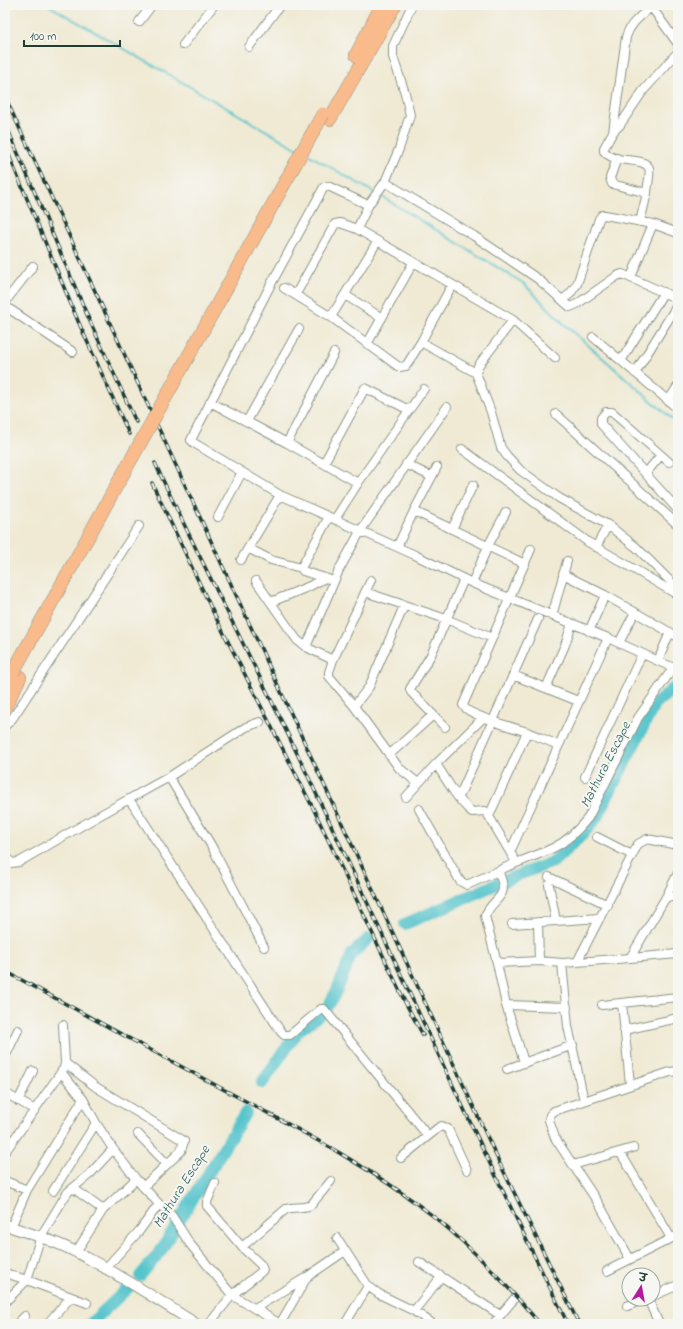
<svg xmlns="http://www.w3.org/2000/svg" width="683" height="1329" font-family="'Indie Flower','Playpen Sans Deva',sans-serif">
<rect width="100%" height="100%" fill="#f6f6f2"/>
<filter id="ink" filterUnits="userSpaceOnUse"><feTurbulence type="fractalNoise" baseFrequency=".025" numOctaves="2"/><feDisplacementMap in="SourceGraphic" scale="8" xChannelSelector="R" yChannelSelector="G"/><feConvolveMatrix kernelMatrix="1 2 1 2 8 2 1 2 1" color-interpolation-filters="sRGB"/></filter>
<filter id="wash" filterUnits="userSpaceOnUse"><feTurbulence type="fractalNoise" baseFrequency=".012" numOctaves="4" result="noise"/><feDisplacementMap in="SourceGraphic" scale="16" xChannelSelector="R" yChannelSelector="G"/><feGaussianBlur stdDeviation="0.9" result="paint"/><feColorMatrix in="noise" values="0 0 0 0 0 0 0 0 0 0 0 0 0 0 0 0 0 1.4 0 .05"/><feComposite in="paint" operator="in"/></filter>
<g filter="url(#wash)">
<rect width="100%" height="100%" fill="#f0ead4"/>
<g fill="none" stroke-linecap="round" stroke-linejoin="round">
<!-- stream -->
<path stroke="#57c4cc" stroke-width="2" d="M48,5L298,149
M306,153L375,193
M379,195L523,283L564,324L678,424"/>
<!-- river -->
<path stroke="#57c4cc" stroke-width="12" d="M405,924L513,877L553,862L584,833L597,817L655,704L674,688H678
M262,1083L298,1031L322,1013L329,1005L337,990L352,954L368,939
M140,1276L160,1252L246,1112
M90,1324L130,1286"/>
</g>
</g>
<g filter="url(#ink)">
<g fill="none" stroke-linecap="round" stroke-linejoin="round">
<!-- minor casing -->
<g stroke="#889484" stroke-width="10">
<path id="minor" d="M412,5L393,46V57L405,93L410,115L399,149L385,182L369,204L364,203L328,186L324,187L270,286L191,440L194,443L280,495L415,555L472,583L608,638L678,670
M650,5L678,44
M139,22L152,5
M183,45L214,5
M249,47L280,5
M613,132L620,125L643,91L678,52
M617,158L610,178L612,184L647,193L640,222
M385,182L474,236L538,279L570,307L577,304L617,276L622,274L678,299
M647,193C647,188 651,172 649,168C644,156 614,165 604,151V148L613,132L626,37C630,23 641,16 651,7
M357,229L369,204
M631,277L653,224
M284,288L331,317L399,367L406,366L421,342L452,285
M296,294L335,224L340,223L357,229L513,320L555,358
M345,295L382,318
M562,300L570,294L577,284L599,219L602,215H605L653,224L678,233
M5,302L33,266
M5,306L73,352
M331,317L377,242
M513,320L478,366L476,373L491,412L501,448L507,456L520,470L559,498L608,525L636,547L678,589
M593,337L678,409
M421,342L476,373
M367,344L413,263
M621,361L664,292
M635,373L678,304
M668,401L678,386
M210,402L287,443L358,483
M556,414L678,525
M247,421L299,329
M287,443L334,353
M462,449L588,542L678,595
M669,462L612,412H606L601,418V424L678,510
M324,463L365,388L409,410
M406,464L432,477
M646,473L661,455
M414,511L525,564
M218,517L242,472
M329,517L301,568L303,571L334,581
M335,519L358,483L424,389
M452,529L473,485
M397,547L414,511L437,467
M596,547L608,525
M248,548L271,560L301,568
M531,549L463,705C465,714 515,728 527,732C537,736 548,741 558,745
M241,560L280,495
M563,574L605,595L678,637
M371,580L333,660L329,672V676L354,706L394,761L399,768L418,783
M256,581L297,640L306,647
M472,583L488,546L506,512
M365,592L446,619L492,638
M271,602L310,586L325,578
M552,616L567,561
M589,631L605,595
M619,643L635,612
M333,660L306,647L339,570L361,530L447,407
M658,661L670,632
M513,675L578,701
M546,688L565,645L572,624
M354,706L369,687L404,606
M5,726L12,719L139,526
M445,727L411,692L410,689L431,655L464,579
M389,755L433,715
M436,764C447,780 457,800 472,812L485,811L487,813L510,852
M169,777L211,845L264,947
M585,777L642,654
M406,797L436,764L483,718
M459,797L538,619
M129,799L281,1032L284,1035H290L321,1009H324L428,1136
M419,809L460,881L467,885L498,871
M489,816L527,732
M597,837L632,855
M678,845L647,839L638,844L577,962L562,963L568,1026L584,1101L670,1072L678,1071
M5,855L11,863L19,862L102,814L169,777L246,727L260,722
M516,862L510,852L608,638
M549,877L608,905
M549,885L556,921
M666,897H678
M538,922L539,961
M512,924L600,918
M630,958L678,954
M577,962L630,958L666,897L678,873
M497,963L506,1005L567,1007
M562,963L539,961L497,963L485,916C495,894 511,900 498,871C516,862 537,856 555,847C569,840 579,829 588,818L638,718L673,668
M622,1003L630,1084
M506,1005L524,1062
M602,1005L678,997
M624,1030L678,1018
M5,1057L18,1030
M65,1063L96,1087L184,1141L181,1151L143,1187
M507,1069L573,1045
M61,1072L83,1099L96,1123L113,1149L136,1179L159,1204L172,1216L190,1244L232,1295L280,1324L307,1277
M5,1093L35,1110
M18,1101L33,1071
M584,1101L554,1111L550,1115L549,1120L555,1138L599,1204L630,1259
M138,1134L167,1164
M5,1152L64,1068L65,1063L63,1025
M620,1152L671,1238
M401,1158L438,1128L442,1126L448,1129L467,1170
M573,1165L633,1148
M5,1181L27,1190
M73,1188L103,1210
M53,1191L96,1123
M11,1227L27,1190L83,1099
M337,1238L368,1286L379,1294L414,1311L433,1324
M242,1247L286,1209C294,1206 303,1209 311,1205L331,1181
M76,1252L103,1210L136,1179
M419,1262L500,1315
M105,1269L140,1230L159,1204
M607,1271L678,1235
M5,1273L27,1280L87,1303
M653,1296L678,1285
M648,1299L659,1324
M5,1302L27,1280L41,1236L64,1198L68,1192L90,1174L113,1149
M627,1306L645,1299
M255,1308L307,1277L345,1251
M414,1311L441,1277
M17,1324L25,1316
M47,1324L71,1297
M209,1324L232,1295L261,1272L263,1270L261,1265L242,1247L207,1206V1202L215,1183
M345,1324L368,1286
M493,1324L514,1299"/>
</g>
<!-- tertiary casing -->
<g stroke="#889484" stroke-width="12">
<path id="tertiary" d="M5,1225C29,1233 53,1240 76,1252C117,1273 157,1299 196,1324"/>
</g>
<!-- trunk casing -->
<g stroke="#889484" stroke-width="14">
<path id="trunk" d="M356,55L382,5
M330,119L395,5
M5,686L13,672
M5,707L20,677"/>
</g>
<!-- minor -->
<use href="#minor" stroke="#fff" stroke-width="8"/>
<!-- tertiary -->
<use href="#tertiary" stroke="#fff" stroke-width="10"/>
<!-- trunk -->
<use href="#trunk" stroke="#fabb8c" stroke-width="13"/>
<!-- rail casing -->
<g stroke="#1f3d34" stroke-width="3.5">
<path id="rail" d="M5,97L500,1164L579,1324
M5,123L88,317L136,422
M5,146L78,321L129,434
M155,463C208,578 268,689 321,804C403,977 482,1153 568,1324
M152,483L214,614L313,808L406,1004L423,1035
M5,971C76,1010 148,1048 219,1087C292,1126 367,1164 433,1216C473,1248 507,1285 540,1324"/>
</g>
<!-- rail -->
<use href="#rail" stroke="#f6f6f2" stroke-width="2" stroke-dasharray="6" stroke-linecap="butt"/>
<!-- trunk-bridge casing -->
<g stroke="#889484" stroke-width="14" stroke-linecap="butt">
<path id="trunk-bridge" d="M13,672L323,114"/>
</g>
<!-- trunk-bridge -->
<use href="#trunk-bridge" stroke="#fabb8c" stroke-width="13"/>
</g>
</g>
<g text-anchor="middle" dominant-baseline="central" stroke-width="4" stroke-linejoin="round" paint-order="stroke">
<!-- water labels -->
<g font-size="14" font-style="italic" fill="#2d5f5a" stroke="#f6f6f2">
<text transform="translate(606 765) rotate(-63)">Mathura Escape</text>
<text transform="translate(182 1187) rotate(-58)">Mathura Escape</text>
</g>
</g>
<!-- margin -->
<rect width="683" height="1329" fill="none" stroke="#f6f6f2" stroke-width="20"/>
<!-- north arrow -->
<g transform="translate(641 1287) rotate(11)"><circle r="19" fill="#f6f6f2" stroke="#a0aca6"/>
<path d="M0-3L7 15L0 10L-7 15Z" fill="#b5179e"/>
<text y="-6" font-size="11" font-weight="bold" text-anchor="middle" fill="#1f3d34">उ</text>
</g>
<!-- scale -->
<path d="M24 40v6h96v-6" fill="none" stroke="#1f3d34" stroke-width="2"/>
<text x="30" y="40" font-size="12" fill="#1f3d34" stroke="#f6f6f2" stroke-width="3" paint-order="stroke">100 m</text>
</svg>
